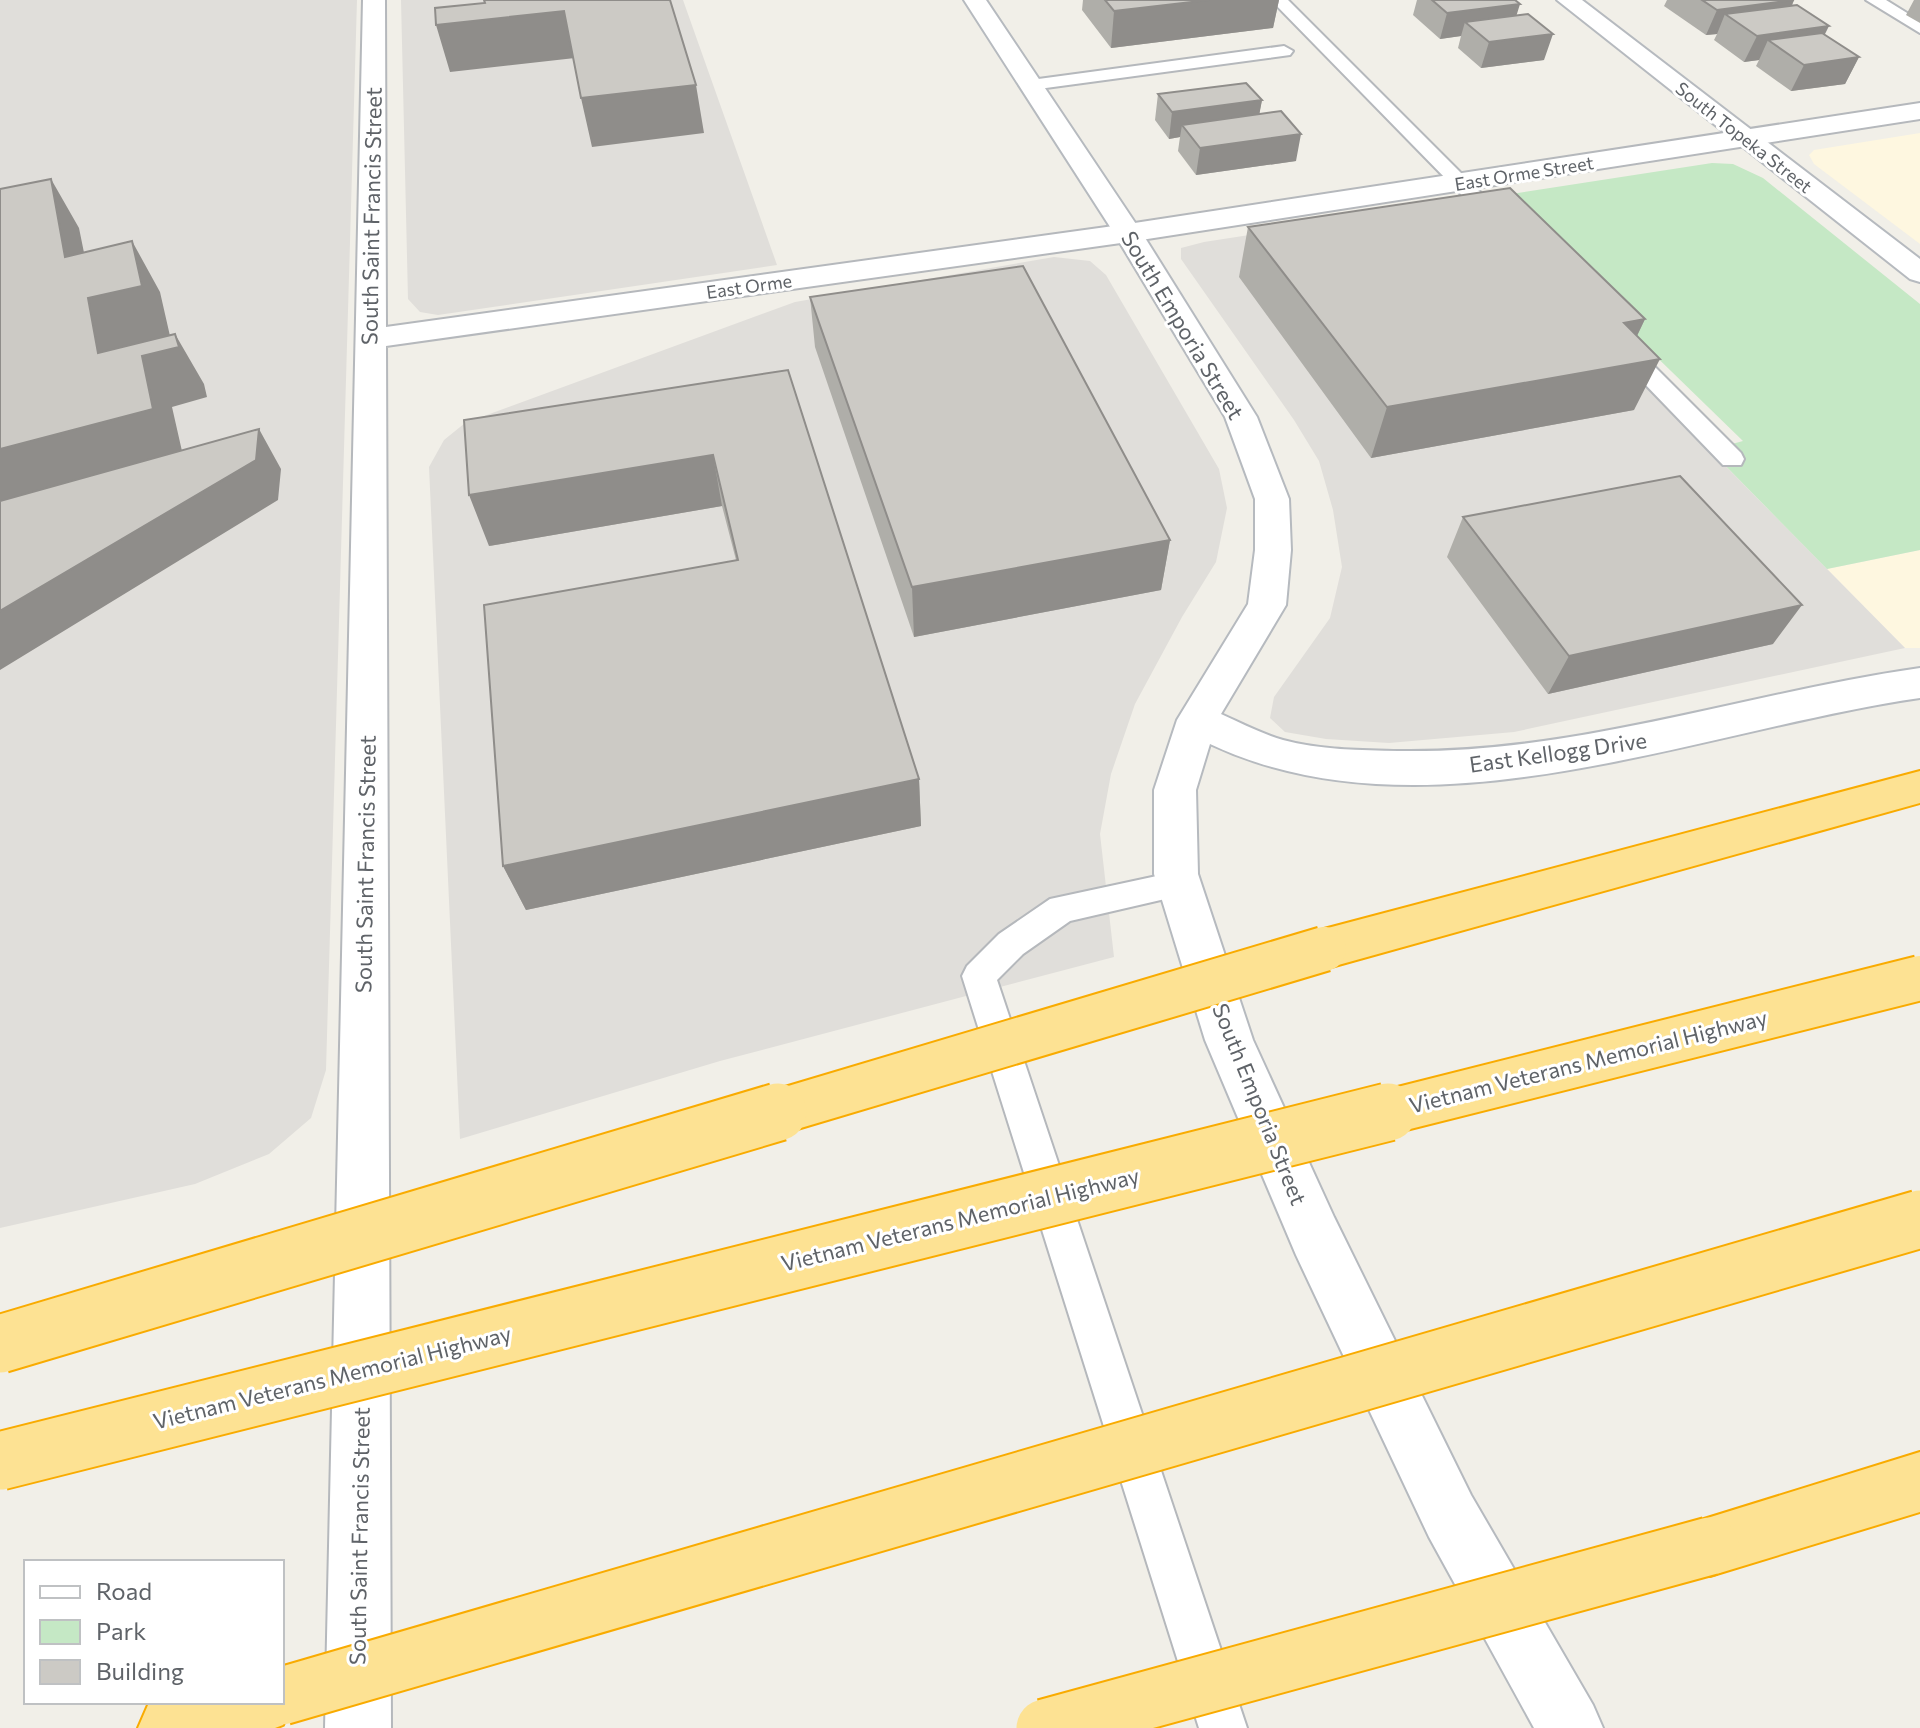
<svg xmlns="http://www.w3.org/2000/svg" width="1920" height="1728" font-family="Commissioner,sans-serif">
<rect width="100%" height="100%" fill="#f1efe8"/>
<!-- commercial -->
<path fill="#fef7e0" d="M1920,133V244L1814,164L1809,155L1814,150Z
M1920,550V648H1905L1827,569Z"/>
<!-- industrial -->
<path fill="#e0deda" d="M0,0H357L326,1070L311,1118L269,1154L195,1184L0,1228Z
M401,0H683L777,265L438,315L420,312L408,299Z
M1465,202L1905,648L1514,732L1389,743L1326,739L1285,732L1270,718L1274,697L1330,618L1342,567L1333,510L1319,461L1294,420L1181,259V248L1204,242Z
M1054,257L1090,261L1106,275L1219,469L1227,508L1216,562L1182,617L1135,704L1111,774L1100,834L1114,957L720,1061L460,1139L429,467L444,440L465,423L795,302Z"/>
<!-- green -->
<path fill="#c5e8c5" d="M1712,163L1733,164L1763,178L1920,304V550L1827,569L1710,450L1743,441L1492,197Z"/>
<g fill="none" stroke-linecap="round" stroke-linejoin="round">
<!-- lane casing -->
<g stroke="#b5b8bc" stroke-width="4">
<path id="lane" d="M1271,0H1288L1509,221L1512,225L1509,229H1495Z
M1866,0H1886L1920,21V33Z
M1284,46L1293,51L1290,55L1031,90L1022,85L1031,80Z
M1621,339L1629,341L1741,453L1744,459L1741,465H1723L1613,351L1610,346L1613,341Z
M1180,871L1191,875L1196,884L1191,893L1070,921L1023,954L997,980L1247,1728H1199L962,976L967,966L999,934L1050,899Z"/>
</g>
<!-- street casing -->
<g stroke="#b5b8bc" stroke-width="4">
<path id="street" d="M363,0H385L386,327L1128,224L1920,103V119L1128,242L386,346L391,1728H325Z"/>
</g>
<!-- secondary casing -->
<g stroke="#b6babf" stroke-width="4">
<path id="secondary" d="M964,0H986L1142,233L1257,417L1289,499L1291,550L1286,605L1221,714C1241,723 1262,734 1283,740C1319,750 1361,750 1398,751C1577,754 1745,693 1920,668V698C1698,730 1427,846 1210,744L1196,790L1198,874L1253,1040L1334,1217L1471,1495L1593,1705L1603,1728H1534L1429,1537L1296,1255L1205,1040L1154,874V790L1177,720L1248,604L1255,550V499L1225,417L1114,233Z
M1557,0H1582L1920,259V282L1910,279Z"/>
</g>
<!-- highway casing -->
<g stroke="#f9ab00" stroke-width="4">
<path id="highway" d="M1920,771V803L1324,969L1308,963L1301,949L1308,935L1324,929Z
M1920,1452V1512L1710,1576L1688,1568L1680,1546L1688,1524Z
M282,1679L292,1702L283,1725L275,1728H138L148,1705L155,1702H282Z"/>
</g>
<!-- lane -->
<use href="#lane" fill="#fff" fill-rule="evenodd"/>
<!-- street -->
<use href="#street" fill="#fff" fill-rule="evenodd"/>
<!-- secondary -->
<use href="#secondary" fill="#fff" fill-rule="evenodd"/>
<!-- highway -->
<use href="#highway" fill="#fde293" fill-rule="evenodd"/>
<!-- highway-bridge-far1 casing -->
<g stroke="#f9ab00" stroke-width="48" stroke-linecap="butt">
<path id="highway-bridge-far1" d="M771,1114L1324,949
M1380,1114L1920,978"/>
</g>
<!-- highway-bridge casing -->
<g stroke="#f9ab00" stroke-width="61" stroke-linecap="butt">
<path id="highway-bridge" d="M0,1344L778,1112
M0,1461L1388,1112
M282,1696L1920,1219
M1045,1728L1710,1546"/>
</g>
<!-- highway-bridge-far1 -->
<use href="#highway-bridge-far1" stroke="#fde293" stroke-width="44"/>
<!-- highway-bridge -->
<use href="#highway-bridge" stroke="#fde293" stroke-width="57"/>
</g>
<!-- wall -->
<path fill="#afaea9" d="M1083,0H1279L1273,28L1111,48L1082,10Z
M1417,0H1515L1516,16L1544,60L1481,68L1458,48L1461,36L1440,39L1413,15Z
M1667,0H1794L1792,6L1825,35L1859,57L1845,84L1791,91L1756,66L1759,60L1744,62L1714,40L1717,34L1706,35L1664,6Z
M1914,0H1920V23L1906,15Z
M1158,94L1262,100L1259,114L1296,161L1196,175L1178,151L1180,137L1169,139L1155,120Z
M1248,227L1645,319L1637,336L1634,410L1371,458L1239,277Z
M810,297L1170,540L1161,590L914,637L815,347Z
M788,370L919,779L921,826L526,910L503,866L736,560L722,506L489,546Z
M1463,517L1773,644L1548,694L1447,557Z"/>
<!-- shaded-wall -->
<path fill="#8f8d8a" d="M1209,0H1279L1273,28L1111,48L1114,11Z
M1794,0L1782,26L1725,14L1717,34L1706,35L1717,10Z
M1520,4L1512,30L1465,22L1461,36L1440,39L1447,13Z
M564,11L575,58L450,72L436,25Z
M1829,26L1816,52L1768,40L1759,60L1744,62L1757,36Z
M1553,34L1544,60L1481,68L1489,42Z
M1859,57L1845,84L1791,91L1804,65Z
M696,85L704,133L592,147L581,98Z
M1262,100L1257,127L1182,125L1180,137L1169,139L1172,112Z
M1301,134L1296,161L1196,175L1200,148Z
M51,179L79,228L93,297L132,241L160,292L170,336L98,353L65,257Z
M1645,319L1623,365L1660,359L1634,410L1371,458L1387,407L1624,323Z
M175,334L204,384L207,397L172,407L184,460L0,510V449Z
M259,429L281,469L278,500L0,670V611Z
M713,455L722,506L489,546L469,495Z
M1170,540L1161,590L914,637L912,587Z
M1802,605L1773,644L1548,694L1569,656Z
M919,779L921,826L526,910L503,866Z"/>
<!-- building -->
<path fill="#cccac5" stroke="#8f8d8a" stroke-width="2" d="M484,0H670L696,85L581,98L564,11L436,25L435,8L485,3Z
M1105,0H1209L1114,11Z
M1432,0H1515L1520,4L1447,13Z
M1702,0H1794L1717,10Z
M1797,5L1829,26L1757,36L1725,14Z
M1528,14L1553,34L1489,42L1465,22Z
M1822,33L1859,57L1804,65L1768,40Z
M1246,83L1262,100L1172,112L1158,94Z
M1281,111L1301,134L1200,148L1182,125Z
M51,179L65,257L132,241L142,286L88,298L98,353L175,334L179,347L142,356L153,409L0,449V189Z
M1510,188L1645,319L1624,323L1660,359L1387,407L1248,227Z
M1023,266L1170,540L912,587L810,297Z
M788,370L919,779L503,866L484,605L738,560L713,455L469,495L464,420Z
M259,429L256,460L0,611V501Z
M1680,476L1802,605L1569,656L1463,517Z"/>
<g text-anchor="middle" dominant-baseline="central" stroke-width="6" stroke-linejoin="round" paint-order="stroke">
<!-- far-street labels -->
<g font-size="18" fill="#5f6368" stroke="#fff">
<text transform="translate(1744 137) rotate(38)">South Topeka Street</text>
<text transform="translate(1524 173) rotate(-9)">East Orme Street</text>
<text transform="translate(749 286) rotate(-8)">East Orme</text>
</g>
<!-- street labels -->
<g font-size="22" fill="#5f6368" stroke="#fff">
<text transform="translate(371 216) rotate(-89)">South Saint Francis Street</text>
<text transform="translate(1183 325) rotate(59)">South Emporia Street</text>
<text transform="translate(1558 752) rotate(-8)">East Kellogg Drive</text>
<text transform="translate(365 864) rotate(-89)">South Saint Francis Street</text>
<text transform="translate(1588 1061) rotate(-14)">Vietnam Veterans Memorial Highway</text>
<text transform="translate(1260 1104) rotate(68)">South Emporia Street</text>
<text transform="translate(960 1219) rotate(-14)">Vietnam Veterans Memorial Highway</text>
<text transform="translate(332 1377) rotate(-14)">Vietnam Veterans Memorial Highway</text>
<text transform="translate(359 1536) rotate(-89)">South Saint Francis Street</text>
</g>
</g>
<!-- legend -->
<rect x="24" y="1560" width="260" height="144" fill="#ffffff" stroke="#bfc1c3" stroke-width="2"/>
<rect x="40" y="1586" width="40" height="12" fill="#ffffff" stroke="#bfc1c3" stroke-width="2"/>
<text x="96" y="1600" font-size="24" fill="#5f6368">Road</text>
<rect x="40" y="1620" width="40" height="24" fill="#c5e8c5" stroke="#bfc1c3" stroke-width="2"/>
<text x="96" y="1640" font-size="24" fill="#5f6368">Park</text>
<rect x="40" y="1660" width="40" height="24" fill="#cccac5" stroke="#bfc1c3" stroke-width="2"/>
<text x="96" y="1680" font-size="24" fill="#5f6368">Building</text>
</svg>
